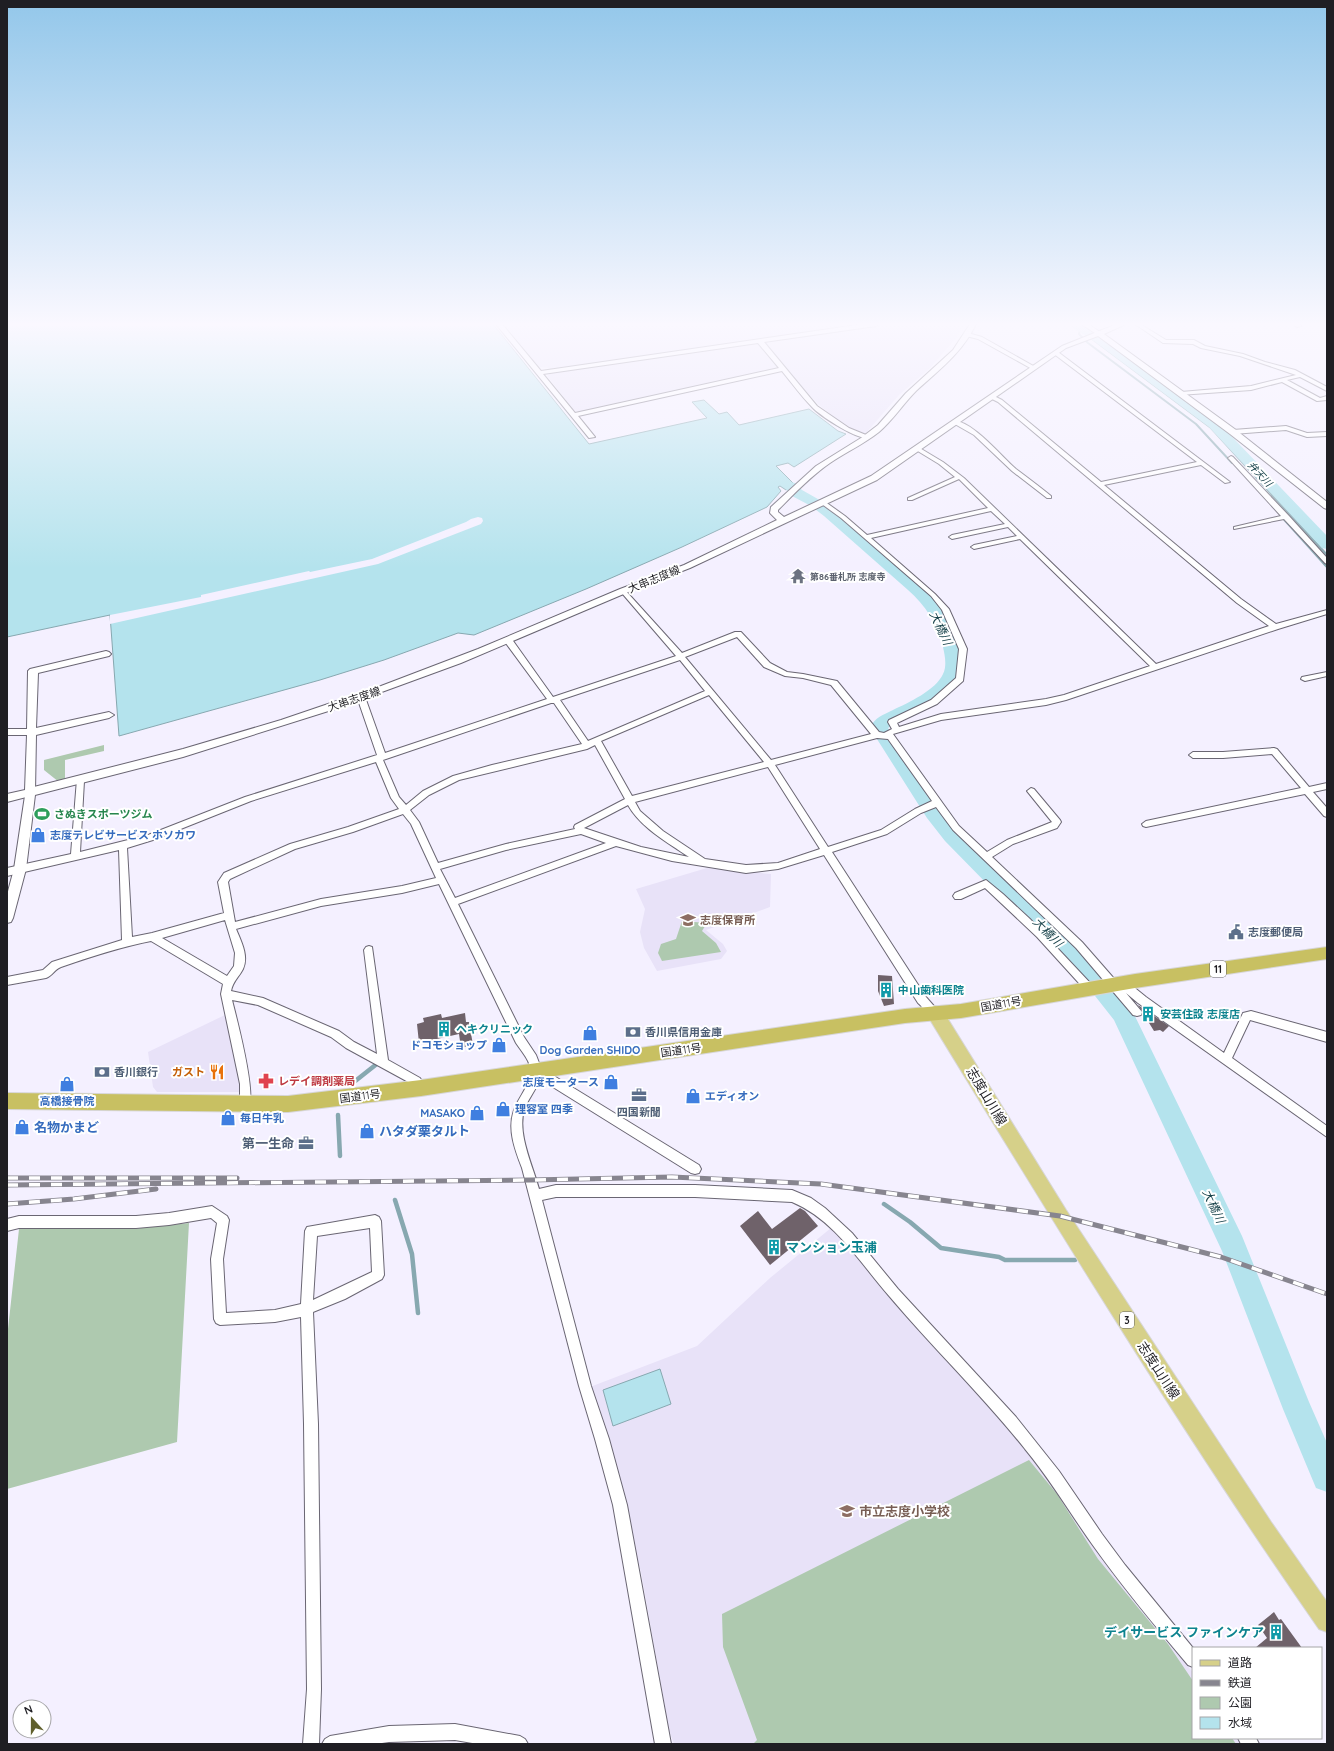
<svg xmlns="http://www.w3.org/2000/svg" width="1334" height="1751" font-family="Quicksand,'Noto Sans JP',sans-serif">
<rect width="100%" height="100%" fill="#f4f0ff"/>
<!-- built -->
<path fill="#e8e2f8" d="M504,324H964L957,337L930,368L899,395L866,433H863L845,426L818,404L784,367L579,412L574,410L547,376L553,372L549,368L539,367Z
M707,868L771,874L770,907L706,930L723,944L727,951L721,959L657,971L644,948L640,932L645,909L636,889Z
M227,1014L238,1071L240,1092H157L153,1087L148,1052Z
M831,1228L1031,1453L1102,1560L1182,1657L1193,1673V1738H1237L1241,1744H674L669,1730L641,1572L612,1461L590,1387L697,1346L770,1278Z"/>
<!-- green -->
<path fill="#aec9af" d="M104,745V751L65,760V780L59,782L44,770V760Z
M682,921L707,923L702,931L716,943L721,952L662,961L658,953L661,944L676,939Z
M189,1223L177,1442L7,1489V1338L19,1229H132Z
M1029,1460L1057,1494L1098,1559L1168,1644L1193,1681V1738H1232L1236,1744H753L757,1740L723,1647L722,1614Z"/>
<!-- water -->
<path fill="#b4e3ed" stroke="#87a8b0" d="M7,324H493L589,444L707,418L692,402L704,400L719,414L727,412L739,425L809,409L838,431L846,434L794,467L788,463L776,466L794,484L786,490L780,486L778,487L781,491L767,507L682,547L586,589L474,635L458,633L384,660L320,680L119,736L110,615L7,637Z
M660,1369L671,1404L613,1426L603,1390Z"/>
<!-- pier -->
<path fill="#f4f0ff" d="M478,517L482,518L483,521L481,524L378,564L110,624V615L201,597V595L309,571L310,572L372,559L466,522L471,519Z"/>
<g fill="none" stroke-linecap="round" stroke-linejoin="round">
<!-- stream-far2 -->
<path stroke="#87a8b0" stroke-width="2" d="M1080,330L1079,334L1088,343L1196,424L1232,463
M1080,330L1211,428L1273,496"/>
<!-- stream-far1 -->
<path stroke="#87a8b0" stroke-width="2.5" d="M1272,495L1327,555
M1281,516L1327,567"/>
<!-- stream -->
<path stroke="#87a8b0" stroke-width="4.5" d="M354,1082L378,1063
M338,1115L340,1156
M395,1200L412,1254L418,1313
M884,1204L910,1222L941,1248L999,1257L1005,1260H1075"/>
<!-- river -->
<path fill="#b4e3ed" fill-rule="evenodd" d="M1067,324H1080L1102,337L1217,421L1327,536V549L1322,548L1209,427L1094,341Z
M790,482L795,483L802,490L825,503L924,588C943,606 967,644 961,671C958,683 947,693 938,699C928,707 917,712 907,718C900,721 893,724 888,728L941,808L959,831L1104,973L1130,1006L1242,1236L1309,1402L1327,1443V1492L1316,1488L1283,1409L1222,1251L1114,1020L1088,987L945,841L927,818L870,728C875,717 883,715 893,710C908,703 936,690 943,674C947,666 945,656 943,647C938,624 925,605 908,590L824,516L811,506L792,496L783,486L785,483Z"/>
</g>
<!-- building -->
<path fill="#6f626a" d="M878,975L892,976L894,1004L884,1006L878,991Z
M1138,1005L1169,1026L1163,1032L1160,1030L1154,1031Z
M465,1013L466,1022H469L473,1045L461,1048L459,1034L419,1043L417,1024L424,1022L423,1018L441,1014L442,1018Z
M800,1208L805,1211L818,1226L770,1265L740,1226L758,1211L772,1229Z
M1274,1612L1279,1620L1281,1619L1302,1648H1255L1267,1638L1258,1625Z"/>
<g fill="none" stroke-linecap="round" stroke-linejoin="round">
<!-- minor casing -->
<g stroke="#6a6673" stroke-width="2">
<path id="minor" d="M1135,324H1140L1166,340H1194L1205,346L1243,354L1265,362L1295,370L1327,387V391L1300,377L1287,380L1320,398L1327,396V400L1317,401L1282,382L1251,390L1179,395L1178,394L1181,392L1251,386L1296,375L1240,356L1201,348L1193,344L1163,343Z
M1294,324H1299L1301,326L1297,327Z
M968,333L982,337L1037,368L1032,369L978,339L966,336L965,335Z
M1054,352H1058L1230,482L1225,483L1201,465L1104,485L1241,599L1276,624L1327,610V614L1278,629L1066,700L1046,705L941,720L893,734L959,826L987,852L1007,840L1052,822L1027,791L1031,788L1034,789L1060,820L1061,822L1057,828L1013,844L992,857L1082,942L1117,982L1119,980L1122,979L1125,980L1146,997L1224,1053L1243,1013L1251,1011L1327,1032V1042L1250,1020L1232,1058L1327,1126V1137L1138,1003L1126,993L1142,1012L1141,1015L1137,1016L1133,1015L1076,948L953,830L936,807L921,813L887,834L832,852L926,997L940,1013L939,1016C930,1019 924,1008 918,1003L824,855L778,869L746,873L672,861L616,846L458,904L524,1037L536,1055L541,1068L699,1165L701,1169L699,1173L695,1174L691,1173L540,1079C536,1090 528,1099 524,1110C517,1134 533,1166 539,1189L556,1185H695L792,1190L811,1198L825,1208L852,1233L898,1289L1016,1417L1059,1471L1102,1534L1125,1565L1193,1648V1667L1188,1665C1155,1626 1122,1586 1092,1544C1070,1513 1050,1479 1025,1449C983,1396 934,1349 890,1297C860,1263 835,1220 792,1202L695,1197H556L542,1200L591,1386L609,1439L627,1505L671,1744H655L613,1505L595,1439L579,1386L522,1168C515,1150 507,1129 514,1110C519,1095 537,1079 528,1061C525,1055 520,1049 516,1043L439,884L402,893L321,906L236,929C241,941 249,956 243,969C239,977 233,981 231,991L263,998L339,1031L354,1042L377,1054L364,950L366,947L369,946L372,947L388,1060L420,1078L426,1088L425,1091L421,1093L417,1091L412,1084L346,1048L331,1037L258,1005L232,1000C237,1020 256,1091 249,1108L245,1109L241,1108L240,1104V1084L221,994L223,984L151,941C120,947 90,957 61,967C55,969 52,976 46,978L7,985V977L43,970L52,962L122,940L119,850L7,876V868L71,854L77,779L80,778L84,781L80,852L148,835L245,797L377,755L357,697L358,695L361,694L365,697L385,753L547,699L505,642V638H511L553,697L676,656L621,592V590H625L682,653L735,632H741L770,663L787,672L803,674L837,681L879,732L884,733L892,729L888,722L889,720L931,700L956,678L959,649L942,610L931,596L841,518L819,502L824,501L845,516L867,535L988,508L959,479L912,500H908V498L955,477L939,464L916,450L915,449L918,447L943,462L964,478L1156,664L1269,626L1237,603L998,402L990,398V396H994L1002,400L1101,482L1197,462L1054,354ZM991,511L1005,524L952,535L949,537L952,539L1008,527L1017,536L974,545L971,547L974,549L1020,539L1150,666L1064,695L1046,699L941,714L899,727L897,723L937,704L963,681L967,649L949,609L935,594L871,538ZM737,637L764,667L785,676L803,678L831,685L871,734L771,760L685,657ZM680,660L705,691L588,741L560,700ZM709,695L764,762L632,796L601,741ZM551,703H554L582,744L492,765L453,776L423,791L406,805L399,797L383,760ZM877,738L888,739L932,801L915,809L881,830L828,847L775,765ZM595,745L625,799L575,825L574,827L575,829L506,844L438,863L419,822L410,810L429,795L459,780L587,749ZM376,762L391,798L399,809L348,827L290,844L224,873L218,882L224,913L152,933L132,937L127,848L153,840L251,801ZM768,767L820,849L778,863L746,865L705,859L663,831L640,811L635,802ZM628,805C641,828 667,842 689,857L641,847L584,828ZM403,814L411,824L436,878L402,886L321,899L235,922L228,882L230,879L295,849L353,832ZM581,834L606,843L455,898L440,869L506,850ZM225,920L235,953L234,966L227,976L162,938Z
M953,421C971,419 1002,457 1016,469C1028,478 1040,487 1051,496V498H1047L1012,471L974,435L953,423Z
M1286,426L1307,433L1327,432V436L1307,437L1286,430L1233,434L1230,432L1233,430Z
M1231,456L1233,457L1289,516L1327,558V564L1325,563L1284,519L1234,529V527L1281,516L1229,459L1228,458Z
M1327,672V676L1305,681L1301,679L1302,677Z
M1274,748L1277,749L1309,787L1327,783V789L1313,792L1327,808V817L1324,816L1305,794L1146,827L1143,826L1142,824L1146,821L1301,788L1272,754L1223,758H1193L1189,755L1193,752H1223Z
M986,880L1003,894L1030,919L1093,986L1095,989L1093,992L1090,993L1087,992L1037,937L985,888L961,899H955L953,896L955,893Z
M212,1206L227,1216L229,1220L223,1259L226,1313L275,1310L301,1304L305,1231L307,1227L375,1215L379,1217L381,1221L384,1275L382,1279L345,1299L313,1312L318,1424L321,1689L319,1744H303L307,1689L304,1424L301,1317L275,1322L220,1325L216,1323L214,1319L211,1259L217,1223L211,1218L169,1225L136,1228H19L7,1231V1219L19,1216H136L169,1213ZM370,1228L372,1272L313,1300L317,1236Z
M455,1724L520,1736L525,1739L528,1744H478L455,1740L389,1742L375,1744H322L325,1739L330,1736L389,1726Z
M1238,1738H1256L1259,1744H1241Z"/>
</g>
<!-- tertiary casing -->
<g stroke="#6a6673" stroke-width="2">
<path id="tertiary" d="M496,324H502L541,371L864,324H879L876,326L764,342L817,406L849,428L871,437C862,444 819,415 812,407C801,396 792,383 782,371L578,416L595,437L589,438ZM758,343L779,368L575,413L543,374Z
M1081,324H1088L1103,334L1098,335Z
M106,651L109,652L111,654L109,656L38,673L36,728L109,712L114,715L109,718L36,735L35,792L34,795L7,802V794L25,790L27,735H7V729H27L28,671L30,669Z"/>
</g>
<!-- secondary casing -->
<g stroke="#6a6673" stroke-width="2">
<path id="secondary" d="M970,324H976C962,353 939,370 916,391C903,404 893,420 879,432C864,444 846,452 830,463C811,476 795,493 778,510V512L784,517L871,476L1062,346L1117,324H1126L1104,334L1236,430L1327,502V509L1324,508L1230,434L1098,336L1066,348L877,480L690,568L626,593L461,663L338,708L183,757L35,795L26,869L13,918L11,922L7,923V895L14,869L26,789L183,749L281,720L381,686L478,649L620,589L684,565L777,520L770,513L771,507L816,466L861,438L878,425L906,393L953,350Z"/>
</g>
<!-- primary casing -->
<g stroke="#d7d6d7" stroke-width="2">
<path id="primary" d="M935,1006L941,1008L1066,1210L1271,1522L1327,1602V1632L1319,1629C1181,1431 1055,1224 929,1018L927,1013L929,1008Z"/>
</g>
<!-- trunk casing -->
<g stroke="#d7d6d7" stroke-width="2">
<path id="trunk" d="M1327,947V959L1135,988L961,1018L905,1023L421,1096L288,1112L7,1109V1093L288,1096L421,1080L905,1009L961,1004L1135,974Z"/>
</g>
<!-- minor -->
<use href="#minor" fill="#fff" fill-rule="evenodd"/>
<!-- tertiary -->
<use href="#tertiary" fill="#fff" fill-rule="evenodd"/>
<!-- secondary -->
<use href="#secondary" fill="#fff" fill-rule="evenodd"/>
<!-- primary -->
<use href="#primary" fill="#d6d089" fill-rule="evenodd"/>
<!-- trunk -->
<use href="#trunk" fill="#c8c062" fill-rule="evenodd"/>
<!-- rail casing -->
<g stroke="#87858f" stroke-width="5">
<path id="rail" d="M7,1178H237
M7,1185L531,1180L672,1177L821,1184L1060,1216L1221,1257L1327,1294
M7,1204L74,1199L156,1189"/>
</g>
<!-- rail -->
<use href="#rail" stroke="#fff" stroke-width="3.5" stroke-dasharray="11" stroke-linecap="butt"/>
</g>
<!-- sky -->
<linearGradient id="sky" x2="0" y2="1"><stop stop-color="#93c7ea"/><stop offset="0.57" stop-color="#faf8ff"/><stop offset="1" stop-color="#faf8ff" stop-opacity="0"/></linearGradient>
<rect width="1334" height="569" fill="url(#sky)"/>
<!-- icons -->
<defs>
<g id="temple-bare" transform="scale(1.2)"><path d="M0-6L5-2H3V0L6.5 2.5H4V6H1.5V3h-3V6H-4V2.5H-6.5L-3 0V-2H-5Z" fill="#6b7280" stroke="#fff" stroke-width="2.5" paint-order="stroke"/></g>
<g id="stadium-bare" transform="scale(1.2)"><path d="M0-5a6.5 5 0 1 0 0 10a6.5 5 0 1 0 0-10ZM-3.5-1.8h7v3.6h-7Z" fill="#2e9e5b" stroke="#fff" stroke-width="2.5" paint-order="stroke"/></g>
<g id="shop-bare" transform="scale(1.2)"><path d="M-5-2.5h2.3a2.7 3.5 0 0 1 5.4 0H5L5.5 6h-11ZM-1.5-2.5h3a1.5 2.3 0 0 0-3 0Z" fill="#3f7fe0" stroke="#fff" stroke-width="2.5" paint-order="stroke"/></g>
<g id="school-bare" transform="scale(1.2)"><path d="M0-5L7-2L0 1L-7-2ZM-4 1L0 2.5L4 1V4Q0 6-4 4Z" fill="#8d6e63" stroke="#fff" stroke-width="2.5" paint-order="stroke"/></g>
<g id="civic-bare" transform="scale(1.2)"><path d="M-.6-6.5H3V-4.5H.6V-3L4-1V1h2V6H-6V1h2V-1L-.6-3ZM-1.2 2.5V6h2.4V2.5Z" fill="#5c6f8a" stroke="#fff" stroke-width="2.5" paint-order="stroke"/></g>
<g id="building-bare" transform="scale(1.2)"><path d="M-4-6H4V6H1V3H-1V6H-4ZM-2.5-4.3h1.7v1.8h-1.7ZM.8-4.3h1.7v1.8H.8ZM-2.5-1h1.7V.8h-1.7ZM.8-1h1.7V.8H.8Z" fill="#0f9aa8" stroke="#fff" stroke-width="2.5" paint-order="stroke"/></g>
<g id="bank-bare" transform="scale(1.2)"><path d="M-6-4H6V4H-6ZM0-2.3a2.3 2.3 0 1 0 0 4.6a2.3 2.3 0 1 0 0-4.6Z" fill="#5c6f8a" stroke="#fff" stroke-width="2.5" paint-order="stroke"/></g>
<g id="restaurant-bare" transform="scale(1.2)"><path d="M-5-6h1v4h1v-4h1v4h1v-4h1v5L-1.5 .5V6h-2V.5L-5-1ZM5-6V6H3V1.5H1.5Q1.5-4 5-6Z" fill="#e8710a" stroke="#fff" stroke-width="2.5" paint-order="stroke"/></g>
<g id="pharmacy-bare" transform="scale(1.2)"><path d="M-2-6h4v4h4v4h-4v4h-4v-4h-4v-4h4Z" fill="#e0444e" stroke="#fff" stroke-width="2.5" paint-order="stroke"/></g>
<g id="office-bare" transform="scale(1.2)"><path d="M-6-3h4V-5.5h4V-3h4V5H-6ZM-1-4.5V-3h2v-1.5ZM-6 0V1H6V0Z" fill="#5c6f8a" stroke="#fff" stroke-width="2.5" paint-order="stroke"/></g>
</defs>
<g fill-rule="evenodd">
<use href="#temple-bare" x="798" y="576"/>
<use href="#stadium-bare" x="42" y="814"/>
<use href="#shop-bare" x="38" y="835"/>
<use href="#school-bare" x="688" y="920"/>
<use href="#civic-bare" x="1236" y="932"/>
<use href="#building-bare" x="886" y="990"/>
<use href="#building-bare" x="1148" y="1014"/>
<use href="#building-bare" x="444" y="1029"/>
<use href="#bank-bare" x="633" y="1032"/>
<use href="#shop-bare" x="590" y="1033"/>
<use href="#shop-bare" x="499" y="1045"/>
<use href="#bank-bare" x="102" y="1072"/>
<use href="#restaurant-bare" x="217" y="1072"/>
<use href="#pharmacy-bare" x="266" y="1081"/>
<use href="#shop-bare" x="611" y="1082"/>
<use href="#shop-bare" x="67" y="1084"/>
<use href="#office-bare" x="639" y="1095"/>
<use href="#shop-bare" x="693" y="1096"/>
<use href="#shop-bare" x="503" y="1109"/>
<use href="#shop-bare" x="477" y="1113"/>
<use href="#shop-bare" x="228" y="1118"/>
<use href="#shop-bare" x="22" y="1127"/>
<use href="#shop-bare" x="367" y="1131"/>
<use href="#office-bare" x="306" y="1143"/>
<use href="#building-bare" x="774" y="1247"/>
<use href="#school-bare" x="847" y="1511"/>
<use href="#building-bare" x="1276" y="1632"/>
</g>
<g text-anchor="middle" dominant-baseline="central" stroke-width="4" stroke-linejoin="round" paint-order="stroke">
<!-- far-worship labels -->
<g font-size="9" font-weight="bold" fill="#5b616d" stroke="#fff" text-anchor="start">
<text x="810" y="576">第86番札所 志度寺</text>
</g>
<!-- far-water labels -->
<g font-size="10" font-style="italic" fill="#1a444c" stroke="#fff">
<text transform="translate(1260 474) rotate(47)">弁天川</text>
</g>
<!-- shield labels -->
<g fill="#fff" stroke="#626265" stroke-width="1">
<rect x="1210" y="961" width="16" height="16" rx="3"/>
<rect x="1120" y="1312" width="14" height="16" rx="3"/>
</g>
<g font-size="10" font-weight="bold" fill="#1f1e23">
<text x="1218" y="969">11</text>
<text x="1127" y="1320">3</text>
</g>
<!-- street labels -->
<g font-size="11" fill="#1f1e23" stroke="#fff">
<text transform="translate(654 579) rotate(-22)">大串志度線</text>
<text transform="translate(354 699) rotate(-19)">大串志度線</text>
<text transform="translate(1001 1004) rotate(-10)">国道11号</text>
<text transform="translate(681 1050) rotate(-8)">国道11号</text>
<text transform="translate(360 1096) rotate(-7)">国道11号</text>
</g>
<!-- leisure labels -->
<g font-size="11" font-weight="bold" fill="#27864d" stroke="#fff" text-anchor="start">
<text x="54" y="814">さぬきスポーツジム</text>
</g>
<!-- shop labels -->
<g font-size="11" font-weight="bold" fill="#366cbe" stroke="#fff" text-anchor="start">
<text x="50" y="835">志度テレビサービス ホソカワ</text>
<text x="487" y="1045" text-anchor="end">ドコモショップ</text>
<text x="590" y="1050" text-anchor="middle">Dog Garden SHIDO</text>
<text x="599" y="1082" text-anchor="end">志度モータース</text>
<text x="705" y="1096">エディオン</text>
<text x="67" y="1101" text-anchor="middle">高橋接骨院</text>
<text x="515" y="1109">理容室 四季</text>
<text x="465" y="1113" text-anchor="end">MASAKO</text>
<text x="240" y="1118">毎日牛乳</text>
</g>
<!-- education labels -->
<g font-size="11" font-weight="bold" fill="#785e54" stroke="#fff" text-anchor="start">
<text x="700" y="920">志度保育所</text>
</g>
<!-- service labels -->
<g font-size="11" font-weight="bold" fill="#4e5e75" stroke="#fff" text-anchor="start">
<text x="1248" y="932">志度郵便局</text>
<text x="645" y="1032">香川県信用金庫</text>
<text x="114" y="1072">香川銀行</text>
<text x="639" y="1112" text-anchor="middle">四国新聞</text>
</g>
<!-- culture labels -->
<g font-size="11" font-weight="bold" fill="#0d838f" stroke="#fff" text-anchor="start">
<text x="898" y="990">中山歯科医院</text>
<text x="1160" y="1014">安芸住設 志度店</text>
<text x="456" y="1029">ヘキクリニック</text>
</g>
<!-- food labels -->
<g font-size="11" font-weight="bold" fill="#c56008" stroke="#fff" text-anchor="end">
<text x="205" y="1072">ガスト</text>
</g>
<!-- health labels -->
<g font-size="11" font-weight="bold" fill="#be3a42" stroke="#fff" text-anchor="start">
<text x="278" y="1081">レデイ調剤薬局</text>
</g>
<!-- water labels -->
<g font-size="12" font-style="italic" fill="#1a444c" stroke="#fff">
<text transform="translate(941 628) rotate(65)">大橋川</text>
<text transform="translate(1048 932) rotate(45)">大橋川</text>
<text transform="translate(1214 1206) rotate(65)">大橋川</text>
</g>
<!-- near-street labels -->
<g font-size="13" fill="#1f1e23" stroke="#fff">
<text transform="translate(987 1096) rotate(59)">志度山川線</text>
<text transform="translate(1159 1370) rotate(57)">志度山川線</text>
</g>
<!-- near-shop labels -->
<g font-size="13" font-weight="bold" fill="#366cbe" stroke="#fff" text-anchor="start">
<text x="34" y="1127">名物かまど</text>
<text x="379" y="1131">ハタダ栗タルト</text>
</g>
<!-- near-service labels -->
<g font-size="13" font-weight="bold" fill="#4e5e75" stroke="#fff" text-anchor="end">
<text x="294" y="1143">第一生命</text>
</g>
<!-- near-culture labels -->
<g font-size="13" font-weight="bold" fill="#0d838f" stroke="#fff" text-anchor="start">
<text x="786" y="1247">マンション玉浦</text>
<text x="1264" y="1632" text-anchor="end">デイサービス ファインケア</text>
</g>
<!-- near-education labels -->
<g font-size="13" font-weight="bold" fill="#785e54" stroke="#fff" text-anchor="start">
<text x="859" y="1511">市立志度小学校</text>
</g>
</g>
<!-- border -->
<rect width="1334" height="1751" fill="none" stroke="#1f1e23" stroke-width="16"/>
<!-- legend -->
<rect x="1192" y="1647" width="130" height="92" fill="#ffffff" stroke="#a5a5a7"/>
<rect x="1200" y="1660" width="20" height="6" fill="#d6d089" stroke="#a5a5a7"/>
<text x="1228" y="1667" font-size="12" fill="#1f1e23">道路</text>
<rect x="1200" y="1680" width="20" height="6" fill="#87858f" stroke="#a5a5a7"/>
<text x="1228" y="1687" font-size="12" fill="#1f1e23">鉄道</text>
<rect x="1200" y="1697" width="20" height="12" fill="#aec9af" stroke="#a5a5a7"/>
<text x="1228" y="1707" font-size="12" fill="#1f1e23">公園</text>
<rect x="1200" y="1717" width="20" height="12" fill="#b4e3ed" stroke="#a5a5a7"/>
<text x="1228" y="1727" font-size="12" fill="#1f1e23">水域</text>
<!-- north arrow -->
<g transform="translate(32 1719) rotate(339)"><circle r="19" fill="#ffffff" stroke="#a5a5a7"/>
<path d="M0-3L7 15L0 10L-7 15Z" fill="#60602d"/>
<text y="-6" font-size="11" font-weight="bold" text-anchor="middle" fill="#1f1e23">N</text>
</g>
</svg>
